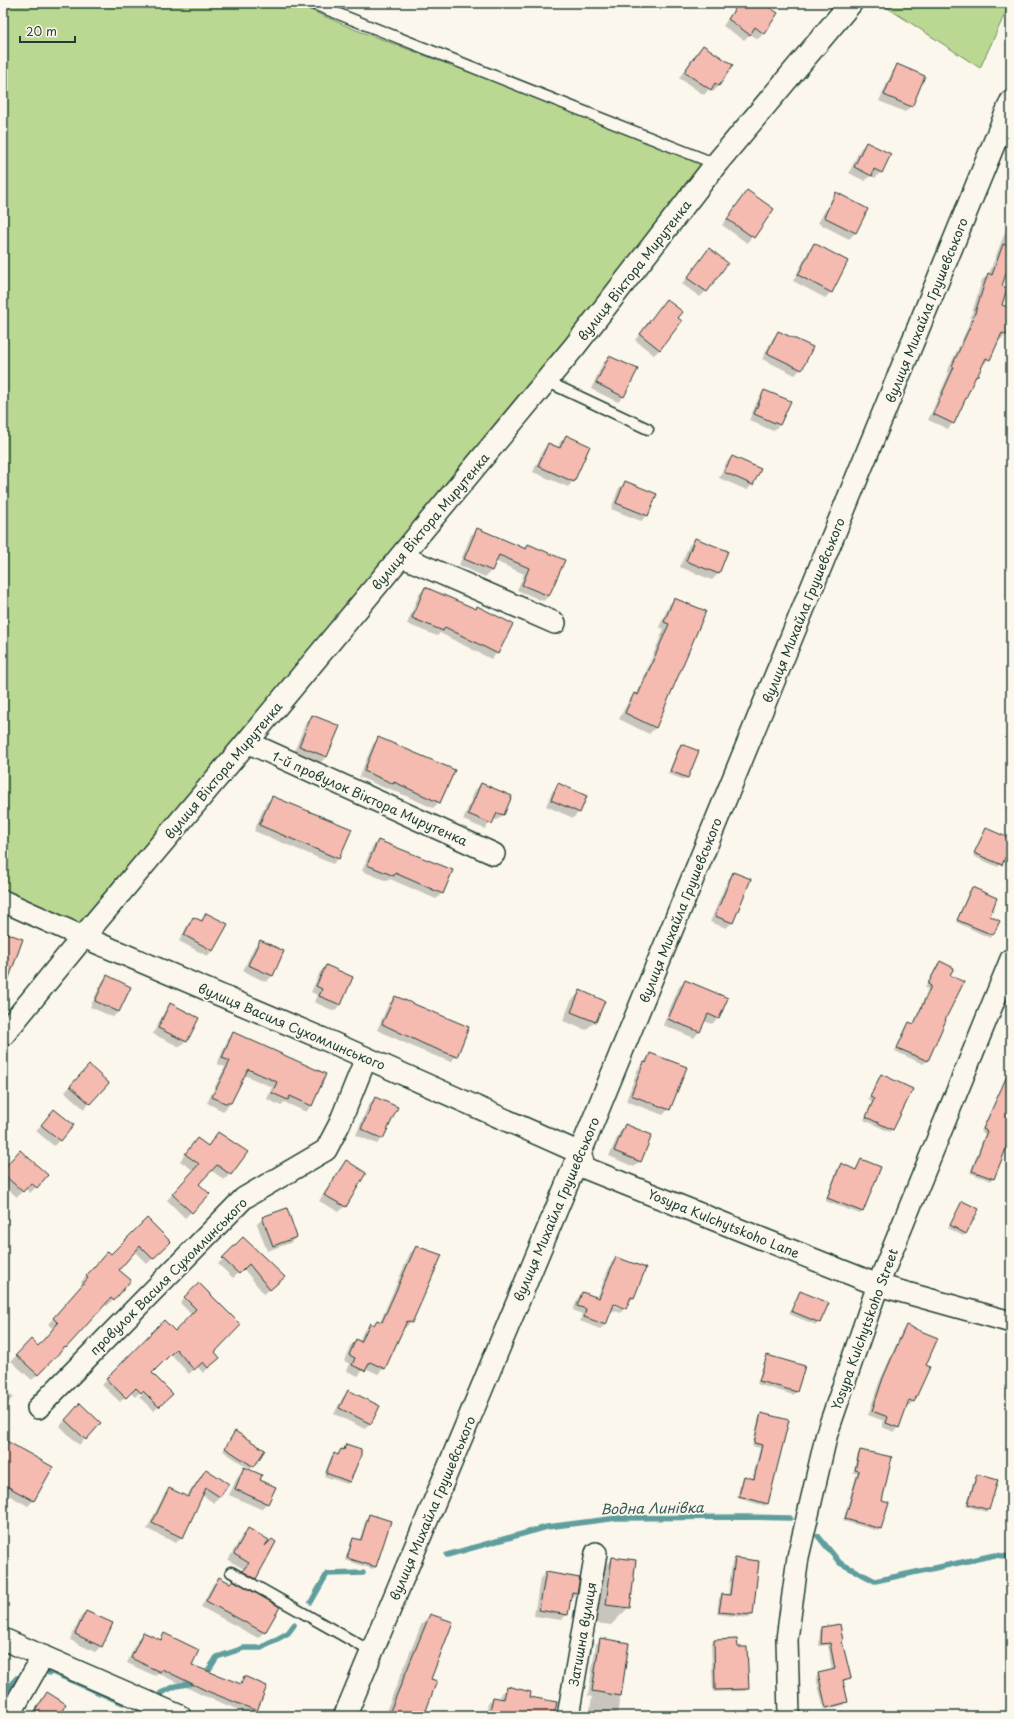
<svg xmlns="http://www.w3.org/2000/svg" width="1014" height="1719" font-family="'Playpen Sans',sans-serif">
<rect width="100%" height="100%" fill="#fbf7ec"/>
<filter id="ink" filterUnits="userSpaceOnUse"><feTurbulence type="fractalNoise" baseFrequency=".025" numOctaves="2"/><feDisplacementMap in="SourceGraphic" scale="8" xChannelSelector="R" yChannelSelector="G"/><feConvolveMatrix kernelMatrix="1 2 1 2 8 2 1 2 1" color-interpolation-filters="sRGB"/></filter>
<g filter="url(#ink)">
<!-- green -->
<path fill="#bad891" stroke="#6c8a62" d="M3,3H294L354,29L579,113L711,166L88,934L3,895Z
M880,3H1010L980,68Z"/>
<!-- shadow -->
<path fill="#0003" fill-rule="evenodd" d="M738,3H767L765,6L764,33L758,39L750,34L744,40L723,26Z
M703,46L732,66L719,86L713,92L709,89L704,95L679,78L697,52Z
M897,66L911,106L905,112L879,101L892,72Z
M866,143L881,172L875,178L870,176L865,181L849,173L860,149Z
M747,192L773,209L747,243L722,225Z
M836,194L867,210L855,233L849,239L818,223L831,200Z
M1011,226V266L1008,264L1001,286V305L1011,309V319L1006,335L1000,340H998L989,359L983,365H982L976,377L973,380L953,423L948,429L928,420L949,373L947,372L967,329L982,280L989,274L1005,232Z
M814,244L831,292L825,298L793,281L809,250Z
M709,250L706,291L700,297L682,284Z
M666,301L660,349L654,355L635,340Z
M778,332L801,369L795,375L762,359L773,338Z
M609,357L624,396L618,402L591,389L603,363Z
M765,391L790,402L779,425L773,431L749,420L759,397Z
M566,437L573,481L568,487L533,472L543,450L549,444L558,448L560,442Z
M732,457L753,484L747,490L719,478L726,463Z
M625,483L647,515L641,521L611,509L619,488Z
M477,530L524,550L529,546L549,596L543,601L517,590L524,574L495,561L491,571L485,577L459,565L471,535Z
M695,539L726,552L718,574L712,580L680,567L689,545Z
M425,588L475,609L477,607L497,653L491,659L440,633L437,636L407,624L419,594Z
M674,599L704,612L655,728L649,734L619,719L629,700L636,695L664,629L659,627L669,605Z
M312,716L338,727L326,757L320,763L294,752L306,722Z
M379,739L439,802L433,808L388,788L387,789L359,777L373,744Z
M681,745L698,752L687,778L685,780L668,774L678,748Z
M481,784L503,815L497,820L493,819L485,829L463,820L475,790Z
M559,784L579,812L573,818L546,806L553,790Z
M1011,795V812L1005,809Z
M272,798L338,858L333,864L254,831L266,803Z
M986,829L1011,840L1001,864L998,867L973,856Z
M378,841L442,893L436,899L390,879L387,881L362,871L372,847Z
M734,873L750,880L732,923L726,928L710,922L728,879Z
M972,888L988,917L998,921L990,938L956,922L969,891Z
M207,914L213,950L207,956L179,941L188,924L194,918L200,921Z
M260,941L283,952L272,976L266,982L243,971L254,947Z
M940,962L949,975L944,1020L945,1021L927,1061L923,1064L895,1051L906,1027L909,1023L913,1025L928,989L925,988L937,965Z
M326,966L352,977L340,1005L334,1011L314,1002L317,995L311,992L320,972Z
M107,976L118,1012L113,1017L90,1007L102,982Z
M685,981L718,1018L712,1024L704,1021L699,1032L694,1038L663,1025L679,987Z
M580,992L595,1021L586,1030L563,1021L571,1001Z
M395,997L456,1056L451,1062L420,1050L377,1030L389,1003Z
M170,1005L186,1041L180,1047L153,1034L165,1010Z
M234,1033L311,1106L306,1112L284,1102L281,1106L267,1099L272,1087L244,1075L229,1105L223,1111L207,1103L225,1067L217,1064L228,1039Z
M1011,1052V1061L1008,1060Z
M651,1054L669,1109L663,1115L626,1101L638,1069Z
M83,1072L89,1103L84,1109L65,1092Z
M881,1075L892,1129L890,1132L864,1120L872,1102L868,1100Z
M1001,1090L1011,1094V1145L1007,1143L993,1178L991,1181L970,1173L985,1134L981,1131Z
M375,1098L383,1138L377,1144L356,1135L369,1104Z
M49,1116L72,1125L54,1146L36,1131Z
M625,1125L640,1161L634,1167L609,1156L620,1131Z
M218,1133L230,1174L224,1180L211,1170L197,1184L208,1194L185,1218L167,1200L194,1171L180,1161L197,1139L207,1146Z
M14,1157L36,1187L30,1193L25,1188L17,1197L3,1185V1170Z
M861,1160L879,1167L862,1212L860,1214L825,1201L838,1167L841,1165L855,1170Z
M346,1162L345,1206L339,1212L319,1201L340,1168Z
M962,1202L966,1233L963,1236L948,1228Z
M263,1218L296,1237L290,1243L267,1251L257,1224Z
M147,1219L169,1242L147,1264L134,1251L118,1270L130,1280L113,1300L107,1306L104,1304L65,1347L32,1380L11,1361L31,1341L37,1347L53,1329L48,1324L83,1285L81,1282L103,1258L111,1255Z
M243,1238L279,1282L264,1294L243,1268L233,1278L218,1264Z
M416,1247L411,1322L405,1328L403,1327L384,1368L378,1374L365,1368L358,1376L347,1371L350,1364L344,1361L350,1346L356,1341L359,1342L364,1330L370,1325L372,1326L377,1321L380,1322L410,1253Z
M616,1258L633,1298L621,1313L611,1310L605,1325L600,1329L580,1321L582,1314L573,1310L578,1298L583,1293L597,1298L611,1263ZM610,1302L624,1307V1309L609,1304Z
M199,1284L214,1352V1363L203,1373L197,1366L189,1374L170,1353L150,1373L171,1394L154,1411L139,1397L147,1388L146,1387L135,1397L130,1392L120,1402L102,1385L164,1321L175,1332L192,1315L180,1303Z
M801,1292L827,1303L816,1325L789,1314Z
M906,1327L924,1366L913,1401L909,1406L906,1405L898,1427L894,1432L882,1427L884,1421L868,1415L879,1383L902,1331Z
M767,1356L804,1367L796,1392L793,1395L757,1384L765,1359Z
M3,1389L13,1397L3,1409Z
M349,1391L371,1423L365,1429L334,1414L343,1397Z
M74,1410L85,1439L79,1445L60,1426Z
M761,1414L767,1503L765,1506L737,1498L741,1480L744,1477L752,1479L760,1448L752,1446L759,1417Z
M233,1435L253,1466L250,1469L223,1451Z
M346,1445L362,1451L350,1482L347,1484L324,1476L331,1457L334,1454L337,1455Z
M860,1451L881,1501L880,1529L878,1531L843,1521L857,1473H853L858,1453Z
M3,1452L34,1500L28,1506L3,1492Z
M245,1468L259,1480L267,1503L261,1509L229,1495L239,1474Z
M206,1470L228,1484L214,1503L202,1495L182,1537L176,1543L147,1529L164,1495L170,1489L186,1497L201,1476Z
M978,1475L988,1509L986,1512L966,1506L975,1477Z
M370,1515L375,1567L373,1569L345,1560L351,1542L354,1539L359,1541L367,1517Z
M248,1530L263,1549L275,1542L255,1578L244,1569L228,1560L242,1536Z
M613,1558L629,1607L611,1625L589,1622L595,1575Z
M735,1559L758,1561L752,1615L749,1618L717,1614L719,1598L722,1595L728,1596L732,1562Z
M546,1573L578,1578L576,1593L570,1599L567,1615L561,1620L534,1616L540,1579Z
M219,1578L264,1632L258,1638L201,1607L213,1584Z
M86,1612L101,1646L95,1652L70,1640L80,1618Z
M1011,1614V1642L1008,1617Z
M430,1615L429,1679L423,1716H384L422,1623Z
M822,1628L841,1642L850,1678L842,1682L847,1702L844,1705L824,1710L816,1677L819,1674L832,1671L828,1645L819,1646L820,1631Z
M144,1633L159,1640L164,1634L191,1665L239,1685L244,1677L266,1686L256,1711L251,1715L202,1695L158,1673L155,1676L127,1663L139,1637Z
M601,1639L628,1644L617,1716H589L592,1697L588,1696L596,1644Z
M714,1641L737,1648L748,1688L745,1691L713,1692L711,1644Z
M507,1688L529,1697L553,1716H485L488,1704L493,1698L500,1699L501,1693Z
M47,1694L58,1716H31L41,1700Z"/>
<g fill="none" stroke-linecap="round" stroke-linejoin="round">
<!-- stream -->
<path stroke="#609e9e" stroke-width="5.5" d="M818,1536L840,1563L875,1581L995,1555L1011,1557
M447,1555L547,1527L617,1518L745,1517L790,1518
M311,1602L327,1574L363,1573
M49,1673L52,1672L123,1703
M3,1693L17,1678
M161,1693L176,1686L193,1683L206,1674L217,1657L244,1648H261L288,1633L294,1625"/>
</g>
<!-- building -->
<path fill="#f5bab0" stroke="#1f3d34" d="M739,3H763L778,13L764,34L755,27L750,35L728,19Z
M703,45L733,65L719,86L715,83L711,90L684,72Z
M897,64L925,76L912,107L884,95Z
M866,142L891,154L882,173L874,169L872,176L854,167Z
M747,190L774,209L754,238L727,219Z
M836,192L868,209L856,233L824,217Z
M814,243L848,261L832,293L798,275Z
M1003,244L1011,247V258L1002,286L1007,288L1002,305L1011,308V322L1007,335L1002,333L990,360L986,358L977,377L976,376L954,424L933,414L954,367L952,366L972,322L988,273L992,275Z
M709,248L728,263L707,292L687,278Z
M666,299L683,312L678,318L682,321L660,350L640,334Z
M778,331L813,347L802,370L767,353Z
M609,356L638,369L624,397L596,383Z
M764,390L791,401L780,425L754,414Z
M566,435L590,446L574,482L538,466L548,443L560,448Z
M732,456L761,469L753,485L724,472Z
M625,481L657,494L648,516L616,503Z
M477,528L526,549L528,544L565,560L549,596L522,585L529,568L499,555L492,571L464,559Z
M695,538L728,551L719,574L686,561Z
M425,587L476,609L477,606L513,624L498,654L445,627L443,631L412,618Z
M674,598L706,611L656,728L625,713L634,693L638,695L669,624L664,622Z
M312,715L340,726L327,757L299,746Z
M378,737L455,770L440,803L394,782V784L364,771Z
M681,744L699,751L688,778L670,771Z
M481,783L512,796L504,815L497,813L492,824L468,814Z
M558,783L587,796L580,813L551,800Z
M272,796L352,829L339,859L259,825Z
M986,828L1011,839V844L1002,865L974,853Z
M378,840L453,870L443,894L395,873L394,876L367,865Z
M733,872L751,879L733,923L715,916Z
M972,887L997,898L990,916L1000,921L993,935L957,920Z
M206,913L228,924L213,951L184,935L193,917L202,921Z
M6,933L23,939L5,989H3V942Z
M260,940L284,951L273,976L248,965Z
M940,961L954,968L950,975L964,982L945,1020H946L928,1061L897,1048L909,1022L914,1024L931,986L928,984Z
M326,965L353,977L341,1005L319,996L322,989L316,986Z
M107,975L131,987L119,1012L95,1001Z
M685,980L728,998L719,1019L708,1014L700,1032L668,1019Z
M580,990L605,1001L596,1022L571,1012Z
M395,996L469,1027L457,1057L426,1045L382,1024Z
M170,1003L199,1018L187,1042L158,1028Z
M233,1032L326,1074L312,1106L290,1096L288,1100L272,1093L277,1082L248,1069L231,1103H225L212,1097L230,1061L222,1058Z
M650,1053L687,1067L670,1110L631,1095L644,1062L646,1063Z
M89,1065L109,1083L90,1104L70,1086Z
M1011,1067V1136L994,1179L972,1171L987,1131L983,1129Z
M881,1074L913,1089L893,1130L866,1117L874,1099L870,1097Z
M375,1097L398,1107L383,1139L361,1129Z
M54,1109L74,1125L61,1141L41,1125Z
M625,1124L652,1135L641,1162L614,1151Z
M218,1132L248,1152L231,1175L217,1165L199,1184L210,1194L192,1213L172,1194L199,1164L185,1154L197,1138L208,1146Z
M20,1150L48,1175L37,1188L31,1183L23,1192L3,1174V1169Z
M861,1159L881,1167L863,1212L827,1198L841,1163L856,1170Z
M346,1160L366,1173L346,1207L324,1195Z
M962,1201L979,1209L966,1234L950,1225Z
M287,1208L297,1237L273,1246L262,1217Z
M147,1218L171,1242L153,1259L140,1246L119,1270L131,1280L114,1301L111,1298L66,1348L65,1347L38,1375L16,1355L31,1339L38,1346L58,1323L53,1318L88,1278L86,1276L108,1251L111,1254Z
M243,1237L285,1277L270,1290L249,1264L239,1274L222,1258Z
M416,1246L442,1255L412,1323L407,1321L385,1369L370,1362L365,1371L352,1365L355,1358L349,1355L356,1339L361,1342L370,1323L374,1325L377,1320L382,1322Z
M616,1257L646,1268L634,1298L631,1297L626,1309L614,1304L606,1325L584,1317L586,1309L577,1306L582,1292L599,1298Z
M199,1283L241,1325L215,1352L220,1358L208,1368L203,1362L194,1370L176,1349L152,1373L173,1394L159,1407L143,1391L141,1393L136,1388L126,1398L106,1379L164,1320L175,1331L196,1309L184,1297Z
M800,1291L829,1303L820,1323L791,1311Z
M906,1325L938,1338L926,1365L930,1367L914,1402L909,1400L899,1428L886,1423L888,1417L872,1411L883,1378Z
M767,1355L805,1366L797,1392L759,1381Z
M348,1390L380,1406L371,1424L339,1408Z
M80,1403L101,1423L86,1440L65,1420Z
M761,1413L789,1420L768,1504L739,1496L744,1476L754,1479L762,1445L754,1443Z
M235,1431L265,1450L254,1467L225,1448Z
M3,1439L53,1467L34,1501L3,1484Z
M346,1444L361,1449V1455L350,1482L326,1473L334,1453L338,1455L341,1449L344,1450Z
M860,1450L892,1457L882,1501L889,1503L881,1529L845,1519L859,1471L855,1470Z
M244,1467L262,1475L260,1480L276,1487L268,1504L235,1489Z
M206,1469L229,1484L220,1497L206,1488L183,1538L152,1523L169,1488L188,1497Z
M977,1474L998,1480L989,1510L968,1504Z
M369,1514L391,1521L376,1567L347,1558L353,1538L361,1540Z
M248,1528L269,1540L265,1546L272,1539L276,1542L256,1579L242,1571L249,1563L234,1554Z
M612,1557L636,1560L630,1608L606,1605Z
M735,1558L759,1561L753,1615L719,1612L722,1594L730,1595Z
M546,1572L580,1578L577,1593L572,1592L568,1615L539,1610Z
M219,1577L230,1583L233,1580L280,1607L265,1633L206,1601Z
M86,1611L113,1623L102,1647L75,1634Z
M430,1614L453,1622L431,1679L437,1681L424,1716H388Z
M840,1624L843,1641H842L851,1678L843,1680L848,1702L826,1708L818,1673L835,1669L830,1643L821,1644L822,1627Z
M143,1632L161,1640L164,1633L199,1650L192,1665L241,1684L244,1676L267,1686L257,1711L207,1691L162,1669L160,1672L131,1658Z
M600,1638L629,1643L621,1696L592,1691Z
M737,1639L738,1647H747L749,1689L715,1690L714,1640Z
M507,1686L531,1692L530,1697L557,1702L554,1716H489L493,1697L504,1699Z
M47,1692L66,1704L59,1716H32Z"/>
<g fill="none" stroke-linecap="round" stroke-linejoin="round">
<!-- lane casing -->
<g stroke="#1f3d34" stroke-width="13">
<path id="lane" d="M311,3L716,164
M546,381L648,429
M231,1572L372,1652"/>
</g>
<!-- street casing -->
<g stroke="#1f3d34" stroke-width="24">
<path id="street" d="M401,556L555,623
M247,742L494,854
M3,901L83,937L333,1043L580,1153L585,1168L878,1285L1011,1322
M38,1408L244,1198L326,1150L339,1125L366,1058
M3,1639L180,1716
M9,1716L43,1656
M568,1716L596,1553
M789,1716L787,1639L798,1557L827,1433L878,1285L1011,959"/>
</g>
<!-- secondary casing -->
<g stroke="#1f3d34" stroke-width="25">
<path id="secondary" d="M3,1035L83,937L247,742L575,346L716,164L851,3
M345,1716L587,1136L1011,102"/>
</g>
<!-- lane -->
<use href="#lane" stroke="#fbf7ec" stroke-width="10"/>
<!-- street -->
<use href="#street" stroke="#fbf7ec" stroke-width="21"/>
<!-- secondary -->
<use href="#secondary" stroke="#fbf7ec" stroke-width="22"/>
</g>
</g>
<g text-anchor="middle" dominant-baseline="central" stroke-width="3.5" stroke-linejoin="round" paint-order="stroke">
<!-- street labels -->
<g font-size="13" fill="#1f3d34" stroke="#fbf7ec">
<text transform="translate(634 270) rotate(-52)">вулиця Віктора Мирутенка</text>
<text transform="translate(926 310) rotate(-68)">вулиця Михайла Грушевського</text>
<text transform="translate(430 521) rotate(-50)">вулиця Віктора Мирутенка</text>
<text transform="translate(803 610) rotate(-68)">вулиця Михайла Грушевського</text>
<text transform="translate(223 770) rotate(-50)">вулиця Віктора Мирутенка</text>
<text transform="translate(370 798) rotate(24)">1-й провулок Віктора Мирутенка</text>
<text transform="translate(680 910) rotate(-68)">вулиця Михайла Грушевського</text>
<text transform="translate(292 1026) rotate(23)">вулиця Василя Сухомлинського</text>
<text transform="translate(556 1209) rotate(-67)">вулиця Михайла Грушевського</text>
<text transform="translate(724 1223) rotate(22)">Yosypa Kulchytskoho Lane</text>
<text transform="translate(168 1276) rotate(-45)">провулок Василя Сухомлинського</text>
<text transform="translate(864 1329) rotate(-70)">Yosypa Kulchytskoho Street</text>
<text transform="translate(432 1508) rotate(-67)">вулиця Михайла Грушевського</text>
<text transform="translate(582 1634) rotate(-80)">Затишна вулиця</text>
</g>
<!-- water labels -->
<g font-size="14" font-style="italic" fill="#355d57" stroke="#fbf7ec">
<text transform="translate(652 1508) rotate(-1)">Водна Линівка</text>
</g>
</g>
<!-- margin -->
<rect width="1014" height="1719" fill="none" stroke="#fbf7ec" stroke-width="16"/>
<rect x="8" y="8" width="998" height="1703" fill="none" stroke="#1f3d34" stroke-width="1.5" filter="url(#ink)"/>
<!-- scale -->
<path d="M20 36v6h55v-6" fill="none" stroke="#1f3d34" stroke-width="2"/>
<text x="26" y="36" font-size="12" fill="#1f3d34" stroke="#fbf7ec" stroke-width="3" paint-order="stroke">20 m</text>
</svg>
